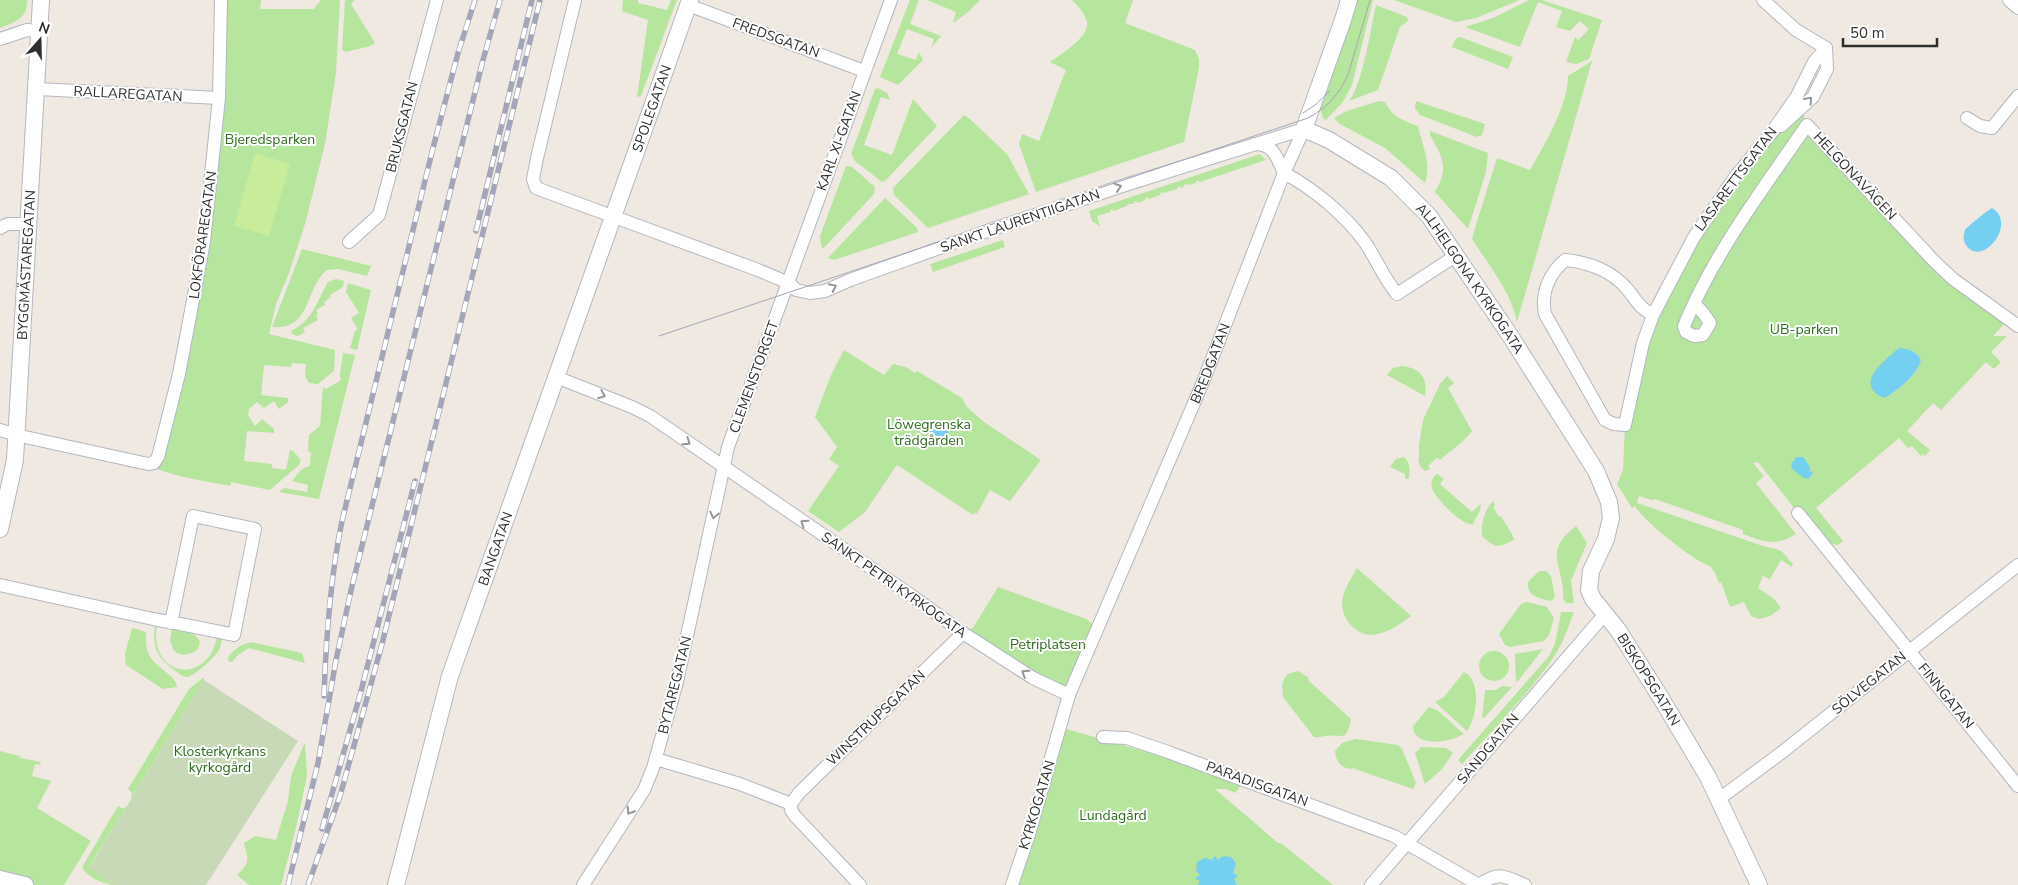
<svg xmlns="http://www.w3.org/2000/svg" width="2018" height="885" font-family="'Nunito Sans',sans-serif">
<rect width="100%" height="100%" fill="#efe9e1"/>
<!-- green -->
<path fill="#b6e59e" d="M0,0H27C28,18 15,22 0,28Z
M221,0H261L260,9H314L321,0H340L336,73L325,144L306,221L289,273L276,304L269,334L335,350L334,371L318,384L309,383L305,376L306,364L292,363L291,367L264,365L261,395L288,398V402L279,409L274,401L264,408L257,402L249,409L248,415L255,426L262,419L274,429V433L247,431L244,461L272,464V468L286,470L290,450L293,451L301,460L299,465L270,490L231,482L230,486L183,477L153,468L196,294Z
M345,0H355L351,4L375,43L370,46L346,52L342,50Z
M623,0H638V3L667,10L671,0H677L641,96L637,97L648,20L622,11Z
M910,0H919L910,24L941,36L931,48L934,39L907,29L897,54L916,60L919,52L923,60L898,85L880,77Z
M927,0H980L967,13L953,23L956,12Z
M1072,0H1133L1125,23L1195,50L1199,59V68L1184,142L1036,192L1019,144L1022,134L1039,141C1049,117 1056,94 1066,70L1050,62C1059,56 1085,39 1087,27C1089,17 1078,6 1072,0Z
M1354,0H1373L1352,85L1343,102L1326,120L1323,118L1320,108L1322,98Z
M1394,0H1520L1476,18L1456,22Z
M1529,0H1542L1602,20L1589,59L1576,64L1566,62L1575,37L1578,40L1589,29L1580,21L1570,31L1556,27L1562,11L1538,2L1520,47L1465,27L1493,18Z
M1376,5L1407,17L1408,21L1400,27L1378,90L1349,101C1362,85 1371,28 1376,5Z
M1460,37L1513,57L1508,69L1452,47L1456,38Z
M1592,61L1517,322C1512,293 1488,264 1472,239L1475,228L1497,158L1530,170C1545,144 1568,106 1568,76Z
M878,88L887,93L890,100L881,97L864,145L892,155L913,99L937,126L886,180L882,182L855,161L851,154L875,89Z
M1797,96L1807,125L1900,225L2008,320L1993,336H2007L1991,352L2001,362L1994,369L1986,362L1941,410L1933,403L1907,431L1930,450L1925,456L1923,454L1921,456L1912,446L1908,448L1899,438L1816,508L1843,541L1838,545L1832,544L1804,511L1798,513L1758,462L1753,463L1764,476L1756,483L1796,534C1774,547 1765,542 1743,534V530L1655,499L1652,500L1639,496L1637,503L1766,547C1787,551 1780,551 1793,564L1792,567L1781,560L1770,579L1763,576L1758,588L1774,599L1781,608L1770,616L1759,619L1751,616L1744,602L1730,607L1721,582L1719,583C1712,561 1708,568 1693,557C1680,549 1641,518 1635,506L1632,508L1617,484L1623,470L1625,425L1631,395L1669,282Z
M1379,101L1385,102C1393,118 1403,120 1418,126C1422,145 1432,164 1425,183L1385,148L1340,124L1334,118L1347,111Z
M1416,101L1485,124L1482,135L1477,137L1420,115L1415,108Z
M964,115L970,119L1007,154L1029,194L928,228L894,195L893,188Z
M1430,131L1488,153L1486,172L1468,229L1435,192C1449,168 1443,158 1430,135Z
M1260,154L1266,160L1200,182L1197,180L1196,183L1188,185L1185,184L1182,188L1179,186L1177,189L1164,193L1161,192L1160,195L1149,199L1146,197L1145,200L1138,203L1135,201L1133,204H1128L1127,206L1114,211L1111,209L1110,212L1097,216L1100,226L1092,221L1089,211Z
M846,166L852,167L875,187L874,194L823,249L821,245L820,236Z
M885,198L917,228L918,232L834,260L828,258Z
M1003,240L1005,247L933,272L930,264Z
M302,249L371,266L367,276L338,269L327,270C304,288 313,330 272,327Z
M336,279L344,281L343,287L330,295L331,297L324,302L325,305L316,310L318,314L316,316L318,320L303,328L305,332L298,336L292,334L291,331C313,320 316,303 328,282Z
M348,283L371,290L357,350L350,348L355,331L358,330L351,318L359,313L346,292Z
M844,350L884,375L893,364L906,367L915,373L917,371L962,398L967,407L984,422L1041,460L1010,501L990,490L977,514L974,513L973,515L897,465L865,512L839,532L808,511L839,466L829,459L837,447L815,417L832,373Z
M343,353L355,355L319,499L279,492L284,488L307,492L308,485L292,481C297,474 302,467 310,466L311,452L308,451L309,435L320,426L323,387L326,389L341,380L340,375Z
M1402,366C1420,368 1428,377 1425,396L1387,375L1393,368Z
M1447,376L1454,383L1448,388L1472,431C1468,438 1449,452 1440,460L1437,458L1428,466L1430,469L1425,471L1420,466L1418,458H1419V445L1423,420L1440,384Z
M1404,457C1410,462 1410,470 1409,478L1407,479L1405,478V474L1390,467L1396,459Z
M1437,474L1444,479L1440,484L1472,512L1481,503L1480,510L1473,524C1463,527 1435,498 1432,488C1430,482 1433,477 1437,474Z
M1493,501L1495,505L1493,507L1499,517L1501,516L1513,536L1514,540C1497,548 1496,549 1482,536C1481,523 1484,511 1493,501Z
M1576,526L1587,543L1571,581L1574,603H1566L1563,599C1565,565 1541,553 1576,526Z
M1357,568L1411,616C1401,624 1385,634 1372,635C1356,635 1342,619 1342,604C1342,592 1351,579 1357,568Z
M1539,571H1546L1551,576L1555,597L1551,601C1540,599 1526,596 1528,582Z
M998,587L1086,619L1097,627L1069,695L963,633L973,628Z
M1527,602L1547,607L1554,618L1549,635L1544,641L1510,647L1505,645L1499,634L1521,604Z
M1561,612H1574C1568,627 1563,644 1553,658C1528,695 1492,730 1462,764L1458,760L1549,656L1555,644Z
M155,625H157C148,677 207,687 217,637L222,638C221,642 221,646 219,650C216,656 193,678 186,677C181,676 177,672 173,669C156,657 152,645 155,625Z
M132,628L146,632C146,640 146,648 149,655C155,667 177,676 177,687L163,689L126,665L125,654Z
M172,628C183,630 195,631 200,642L198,649C191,655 183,657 174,651L170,641Z
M251,642L302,653L305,663L249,648L238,655L232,662H229L228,658C232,650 242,644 251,642Z
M1543,649L1518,681H1516L1515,654Z
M1479 666a15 15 0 1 1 30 0a15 15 0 1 1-30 0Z
M1298,671L1309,678L1308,680L1351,719C1346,744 1342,733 1326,736C1321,736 1319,738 1314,737L1283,697L1282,685L1284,679L1288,674Z
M1464,672C1482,680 1477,718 1467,731L1435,702L1444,697Z
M204,677V680L131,799L132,793L128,789L189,689Z
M1502,686L1512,687L1484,718H1482L1485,690H1496Z
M1429,707L1437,710L1464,734C1451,742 1414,749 1413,726Z
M1063,728L1213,771L1241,785L1235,793L1226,789H1215L1278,843H1281L1333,885H1017Z
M1356,739L1398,745L1402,749L1416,783L1413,789L1352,768L1350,769C1340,767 1336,761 1335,751L1342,743Z
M305,742L307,775L296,828L281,885H249L237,875C251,862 248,859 244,843L255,836L276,840L288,801L291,776Z
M1421,747L1446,748L1453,753L1442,769L1425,784L1415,753Z
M0,751L20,756V758L41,762L40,765L35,764L32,776L51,781L37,808L91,841L64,885H25L0,879Z
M118,806L123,809L127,806L89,867L115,885C105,885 86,877 82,867Z"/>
<!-- cemetery -->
<path fill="#c8d9b8" d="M204,680L298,741L206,885H115L89,868Z"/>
<!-- pitch -->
<path fill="#c9ec9a" d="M255,153L290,164L269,236L234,226Z"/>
<!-- water -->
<path fill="#75cff0" d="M1992,208C2018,223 1982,269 1966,245C1963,241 1963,235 1965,230C1967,227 1988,210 1992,208Z
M1899,348C1909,349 1916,351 1921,360C1917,375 1897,391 1884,398C1852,384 1885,360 1899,348Z
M930 429a9 9 0 1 1 18 0a9 9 0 1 1-18 0Z
M1796,457H1803L1810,467V471L1813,473L1809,478L1805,479L1791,468L1792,463Z
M1215,856L1218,860L1221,857L1226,856L1232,858L1236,864L1233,873L1238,876L1234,879L1237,885H1197L1200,881L1195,878L1200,875L1196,871L1197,862L1205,858L1212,860Z"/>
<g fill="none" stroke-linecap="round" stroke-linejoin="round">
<!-- minor casing -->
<g stroke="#b4b7c1" stroke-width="14">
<g id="minor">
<path d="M575,0L537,158L533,179L536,188L758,270L789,283L796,290L810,293L825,291L850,280L984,232L1125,185L1304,129"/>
<path d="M1763,0L1796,30L1826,48"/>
<path d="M2009,0L2018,8"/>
<path d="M688,5L864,71"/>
<path d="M0,39L27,30L40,31"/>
<path d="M37,89L219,98"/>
<path d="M1967,118L1980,126L1992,128L2018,96"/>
<path d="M1781,126L1813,97L1827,69L1826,48"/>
<path d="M1255,144C1274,144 1277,158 1284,173"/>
<path d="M1284,173C1314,189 1344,214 1364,241C1376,258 1384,279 1397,294L1457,255"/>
<path d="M0,228L8,224H29"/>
<path d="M349,242L379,215L437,0"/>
<path d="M1695,304L1704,314L1710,323L1703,335L1694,336L1686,332L1684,326C1714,253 1763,189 1807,125L1934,261L1953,279L2018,326"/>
<path d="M1653,315L1643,343L1625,425L1614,424L1605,420L1545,314C1541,293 1549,274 1565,260C1588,262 1613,271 1628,290C1639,304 1637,305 1653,315L1694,237L1735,177L1772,132L1797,96L1814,62L1826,48"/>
<path d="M556,377L632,407L650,416L912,596L963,633L1033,678L1069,695"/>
<path d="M0,430L25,437L148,464L154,463L158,457L179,374L204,242L219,98L221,0"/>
<path d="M1798,513L2018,786"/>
<path d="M0,585L153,619C180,624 207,629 234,635L255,529L193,516L171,623"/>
<path d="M1103,737L1127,738L1168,752L1394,836L1479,885"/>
<path d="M656,759L740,784L791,804"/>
<path d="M1719,799L1781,753L2018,565"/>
<path d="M791,804L799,793L963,633"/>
<path d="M791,804V810L795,816L860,885"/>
<path d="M583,885L644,790L653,768L677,682L728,447L891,0"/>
<path id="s1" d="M1012,885L1030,831L1069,695L1203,382L1284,173L1304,129"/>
<path d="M1371,885L1605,614"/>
<path d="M1479,885C1499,871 1504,876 1525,885"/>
</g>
</g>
<!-- tertiary casing -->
<g stroke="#b4b7c1" stroke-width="18">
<g id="tertiary">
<path id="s2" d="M1349,0L1343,20L1304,129L1329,140L1391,178L1429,216L1509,334L1596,471L1609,502L1611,518L1606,539L1591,571L1589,590L1593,599L1618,630L1661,698L1708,777L1759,885"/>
<path id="s3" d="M0,529L15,460L41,0"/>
<path d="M0,879L25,885"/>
<path id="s4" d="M396,885L450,676L690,0"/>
</g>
</g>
<!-- minor -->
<use href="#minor" stroke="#fff" stroke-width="12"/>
<!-- tertiary -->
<use href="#tertiary" stroke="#fff" stroke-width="16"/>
<!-- tram -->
<path stroke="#a3a6b8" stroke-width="1" d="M1303,113L1315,105L1330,91
M659,336L1308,118C1327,108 1339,94 1348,75L1370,0"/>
<!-- rail casing -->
<g stroke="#a3a6b8" stroke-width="5.5">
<path id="rail" d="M476,231L532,0
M324,696C326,637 330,579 342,521L433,148L458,53L475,0
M322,829L360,695L415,481
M288,885L318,763L336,660L352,586L483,60L500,0
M308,885L340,796L382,644L540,0"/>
</g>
<!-- rail -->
<use href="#rail" stroke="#fff" stroke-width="4" stroke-dasharray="11" stroke-linecap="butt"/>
</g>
<!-- one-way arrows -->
<defs><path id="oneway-chevron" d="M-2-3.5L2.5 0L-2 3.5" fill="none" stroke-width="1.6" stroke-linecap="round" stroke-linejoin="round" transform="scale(1.25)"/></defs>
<g stroke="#969696">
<use href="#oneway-chevron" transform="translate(1809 100) rotate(-49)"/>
<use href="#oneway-chevron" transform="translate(1118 187) rotate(-18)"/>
<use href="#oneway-chevron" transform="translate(833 287) rotate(-26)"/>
<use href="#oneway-chevron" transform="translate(602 395) rotate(22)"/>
<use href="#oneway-chevron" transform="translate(687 442) rotate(35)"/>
<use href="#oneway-chevron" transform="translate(714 515) rotate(102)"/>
<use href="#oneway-chevron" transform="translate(804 523) rotate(-145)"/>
<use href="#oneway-chevron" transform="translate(1025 673) rotate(-147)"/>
<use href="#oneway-chevron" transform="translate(630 811) rotate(122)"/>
</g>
<g text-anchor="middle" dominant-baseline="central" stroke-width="4" stroke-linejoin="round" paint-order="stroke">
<!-- street labels -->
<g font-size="14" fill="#2e2e2e" stroke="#fff">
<text transform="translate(776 38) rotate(20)">FREDSGATAN</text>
<text transform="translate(128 94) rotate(3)">RALLAREGATAN</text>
<text stroke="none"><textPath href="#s4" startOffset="818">SPOLEGATAN</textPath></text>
<text transform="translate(402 127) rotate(-76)">BRUKSGATAN</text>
<text transform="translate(839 141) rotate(-70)">KARL XI-GATAN</text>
<text transform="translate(1855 176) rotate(47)">HELGONAVÄGEN</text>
<text transform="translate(1736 179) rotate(-53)">LASARETTSGATAN</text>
<text transform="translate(1020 221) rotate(-19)">SANKT LAURENTIIGATAN</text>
<text transform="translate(203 235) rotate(-82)">LOKFÖRAREGATAN</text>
<text stroke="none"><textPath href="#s3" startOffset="266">BYGGMÄSTAREGATAN</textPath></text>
<text stroke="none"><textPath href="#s2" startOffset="365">ALLHELGONA KYRKOGATA</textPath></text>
<text stroke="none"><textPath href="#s1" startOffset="559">BREDGATAN</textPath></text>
<text transform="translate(754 377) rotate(-70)">CLEMENSTORGET</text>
<text stroke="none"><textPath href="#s4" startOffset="351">BANGATAN</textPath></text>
<text transform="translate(894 585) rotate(35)">SANKT PETRI KYRKOGATA</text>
<text stroke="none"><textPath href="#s2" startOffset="829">BISKOPSGATAN</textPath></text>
<text transform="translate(1869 683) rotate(-39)">SÖLVEGATAN</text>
<text transform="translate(675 685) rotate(-76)">BYTAREGATAN</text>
<text transform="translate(1946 696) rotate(51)">FINNGATAN</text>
<text transform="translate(876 718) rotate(-44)">WINSTRUPSGATAN</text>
<text transform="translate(1488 749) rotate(-50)">SANDGATAN</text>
<text transform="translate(1257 784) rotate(20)">PARADISGATAN</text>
<text transform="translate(1037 805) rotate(-73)">KYRKOGATAN</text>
</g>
<!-- park labels -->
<g font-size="14" fill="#2c6e1b" stroke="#fff">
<text x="270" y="139">Bjeredsparken</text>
<text x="1804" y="329">UB-parken</text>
<text x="929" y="424">Löwegrenska<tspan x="929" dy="16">trädgården</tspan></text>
<text x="1048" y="644">Petriplatsen</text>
<text x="220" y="751">Klosterkyrkans<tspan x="220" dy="16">kyrkogård</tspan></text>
<text x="1113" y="815">Lundagård</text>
</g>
</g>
<!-- north arrow -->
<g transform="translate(40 40) rotate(20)" stroke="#ffffff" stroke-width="4" paint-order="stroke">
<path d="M0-4L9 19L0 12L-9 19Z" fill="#2e2e2e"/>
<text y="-8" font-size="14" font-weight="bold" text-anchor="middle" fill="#2e2e2e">N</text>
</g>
<!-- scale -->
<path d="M1843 38v8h94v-8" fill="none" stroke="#2e2e2e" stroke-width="2.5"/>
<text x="1850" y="38" font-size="15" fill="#2e2e2e" stroke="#ffffff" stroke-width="4" paint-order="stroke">50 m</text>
</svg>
